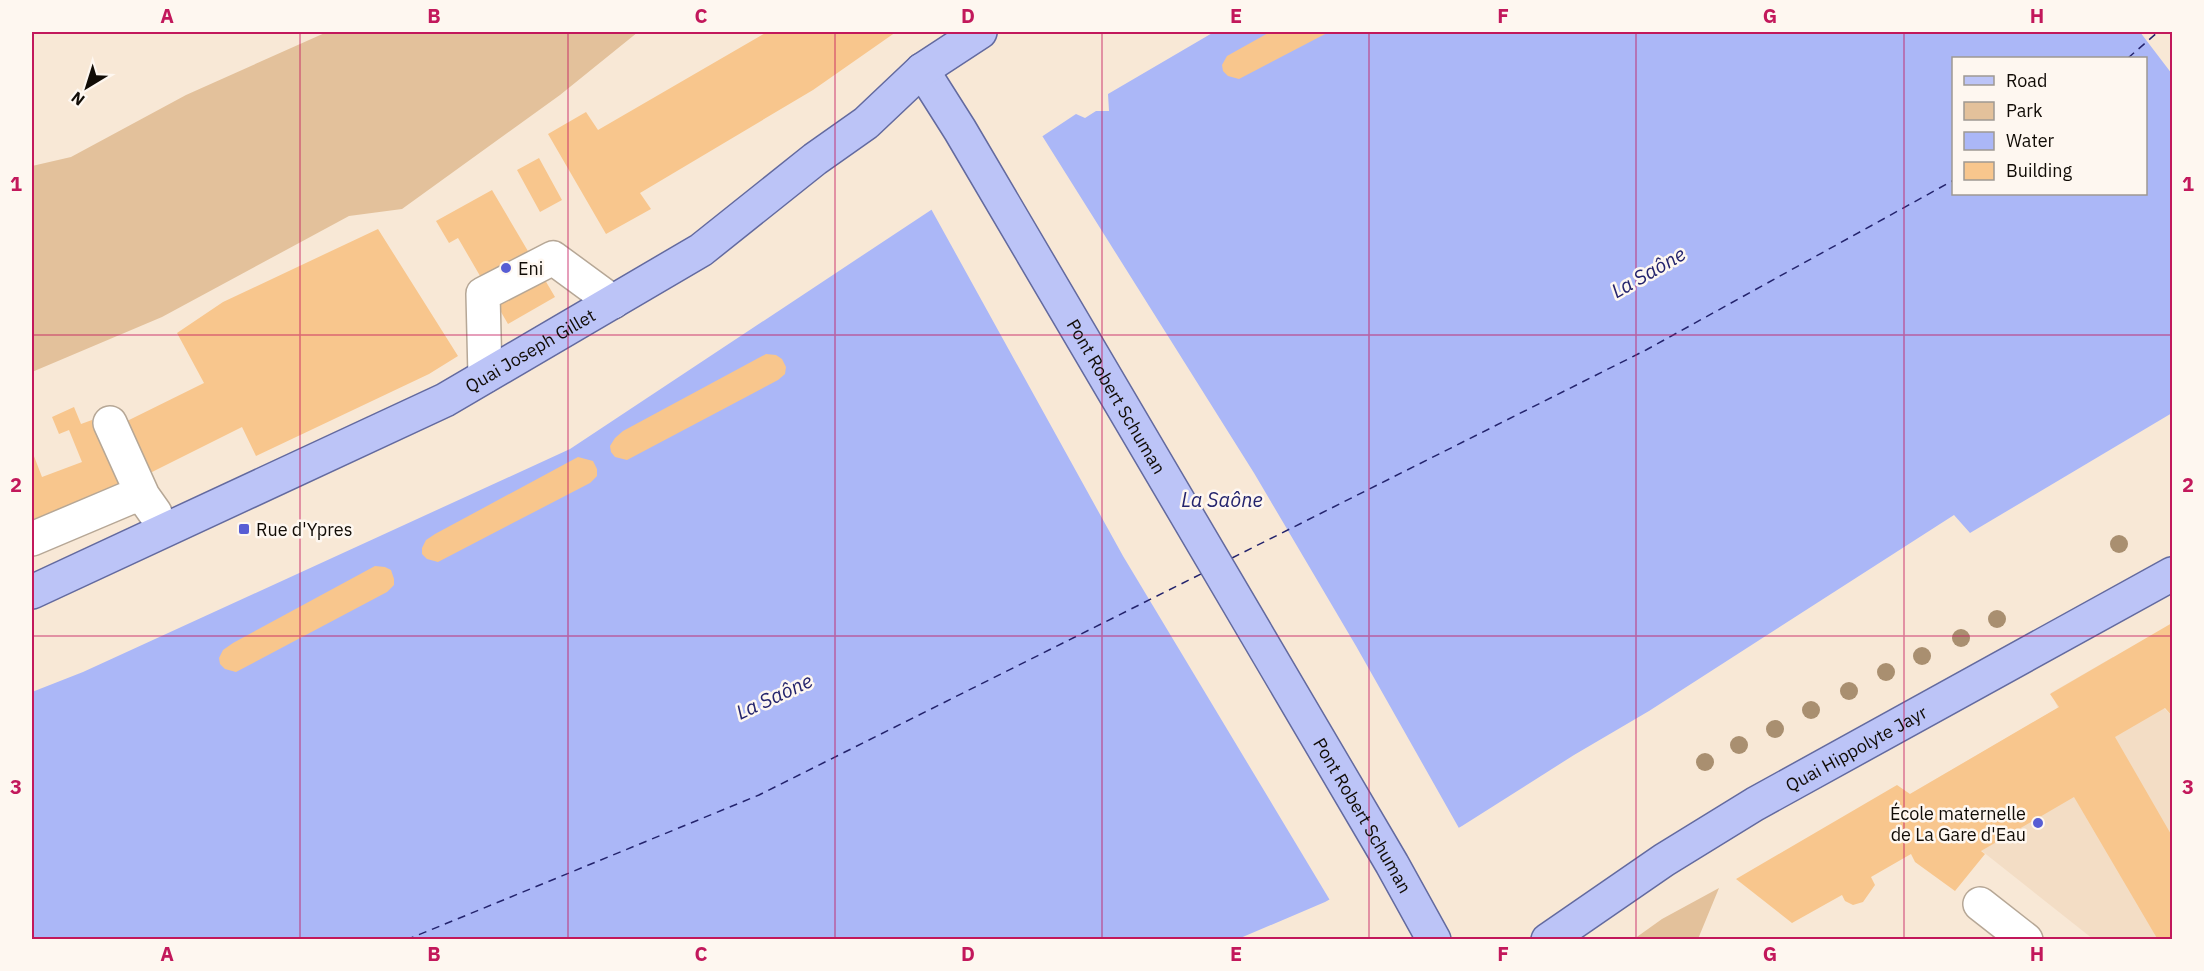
<svg xmlns="http://www.w3.org/2000/svg" width="2204" height="971" font-family="'IBM Plex Sans',sans-serif">
<rect width="100%" height="100%" fill="#f8e8d6"/>
<!-- built -->
<path fill="#f3ddc5" d="M2113,657L2172,716V939H2093L1910,794L2058,708L2051,693Z"/>
<!-- green -->
<path fill="#e3c19b" d="M327,32H638L560,95L402,209L349,216L162,317L32,372V166L71,157L186,95Z
M1719,888L1698,939H1634L1662,919Z"/>
<!-- water -->
<path fill="#abb7f7" fill-rule="evenodd" d="M1214,32H2172V413L1970,533L1954,515L1649,711L1574,755L1462,826L1325,902L1238,939L32,940V692L83,672L570,449L1076,114L1085,118L1096,111H1109L1108,94ZM1954,58H2146V194H1954Z"/>
<!-- pier -->
<path fill="#f8e8d6" d="M2140,32H2172V74Z
M1041,134L1254,473L1356,646L1460,830L1331,902L1123,556L930,207Z"/>
<g fill="none" stroke-linecap="round" stroke-linejoin="round">
<!-- ferry -->
<path stroke="#24246d" stroke-width="1.5" stroke-dasharray="8 6" stroke-linecap="butt" d="M2128,58L2158,32
M1232,558L1646,350L1954,180
M406,940L759,795L1203,573"/>
</g>
<!-- building -->
<path fill="#f8c68d" d="M767,32H896L813,90L640,193L651,209L606,234L548,134L586,112L598,130Z
M1270,32H1329L1239,79L1228,76L1223,71L1222,65L1227,56Z
M539,158L562,200L540,212L517,170Z
M492,190L555,297L508,324L458,238L449,243L436,221Z
M378,229L458,356L429,374L256,456L242,427L150,473L125,422L204,383L177,333L223,302Z
M766,354L776,355L782,359L786,367L785,374L778,380L627,460L615,457L611,452L610,446L615,438L623,431Z
M74,407L81,424L92,420L122,486L32,526V451L42,477L82,462L69,430L59,434L52,417Z
M578,457L593,461L597,469V476L590,483L438,562L427,559L422,554V548L426,540L435,534Z
M375,566L385,567L391,570L394,579V585L387,592L236,672L225,669L220,664L219,658L223,650L233,643Z
M2172,623V716L2165,708L2115,737L2172,836V940L2168,937L2158,940L2074,797L1981,851L1985,854L1955,891L1915,862L1911,854L1871,877L1875,885L1863,902L1853,905L1845,901L1842,895L1792,923L1736,879L1897,785L1910,794L2059,707L2050,694Z"/>
<g fill="none" stroke-linecap="round" stroke-linejoin="round">
<!-- minor casing -->
<g stroke="#b6a796" stroke-width="36">
<path id="minor" d="M485,376L483,294L553,258L613,302
M110,423L143,496L155,513
M32,539L129,498L143,496
M1980,904L2026,940"/>
</g>
<!-- major casing -->
<g stroke="#636a9f" stroke-width="36">
<g id="major">
<path id="s1" d="M922,70L960,130L1392,864L1434,940"/>
<path id="s2" d="M32,592L445,400L701,250L815,159L866,123L922,70L980,32"/>
<path id="s3" d="M1548,940L1664,860L1755,804L2172,574"/>
</g>
</g>
<!-- minor -->
<use href="#minor" stroke="#fff" stroke-width="33"/>
<!-- major -->
<use href="#major" stroke="#bcc4f7" stroke-width="33"/>
</g>
<!-- trees -->
<g fill="#a98f70">
<circle cx="2119" cy="544" r="9"/>
<circle cx="1997" cy="619" r="9"/>
<circle cx="1961" cy="638" r="9"/>
<circle cx="1922" cy="656" r="9"/>
<circle cx="1886" cy="672" r="9"/>
<circle cx="1849" cy="691" r="9"/>
<circle cx="1811" cy="710" r="9"/>
<circle cx="1775" cy="729" r="9"/>
<circle cx="1739" cy="745" r="9"/>
<circle cx="1705" cy="762" r="9"/>
</g>
<!-- grid -->
<path fill="none" stroke="#c2185b" stroke-width="1.5" stroke-opacity="0.55" d="M300,32V940M568,32V940M835,32V940M1102,32V940M1369,32V940M1636,32V940M1904,32V940M32,335H2172M32,636H2172"/>
<!-- markers -->
<g fill="#575dd4" stroke="#fef7f0" stroke-width="2">
<circle cx="506" cy="268" r="6"/>
<rect x="238" y="523" width="12" height="12" rx="3"/>
<circle cx="2038" cy="823" r="6"/>
</g>
<g text-anchor="middle" dominant-baseline="central" stroke-width="5" stroke-linejoin="round" paint-order="stroke">
<!-- poi labels -->
<g font-size="18" fill="#110c06" stroke="#fef7f0" text-anchor="start">
<text x="518" y="268">Eni</text>
<text x="256" y="529">Rue d'Ypres</text>
<text x="2026" y="813" text-anchor="end">École maternelle<tspan x="2026" dy="21">de La Gare d'Eau</tspan></text>
</g>
<!-- street labels -->
<g font-size="18" fill="#110c06" stroke="#fef7f0">
<text stroke="none"><textPath href="#s2" startOffset="554">Quai Joseph Gillet</textPath></text>
<text stroke="none"><textPath href="#s1" startOffset="380">Pont Robert Schuman</textPath></text>
<text stroke="none"><textPath href="#s3" startOffset="363">Quai Hippolyte Jayr</textPath></text>
<text stroke="none"><textPath href="#s1" startOffset="866">Pont Robert Schuman</textPath></text>
</g>
<!-- water labels -->
<g font-size="20" font-style="italic" fill="#24246d" stroke="#fef7f0">
<text transform="translate(1648 272) rotate(-30)">La Saône</text>
<text x="1222" y="499">La Saône</text>
<text transform="translate(774 696) rotate(-25)">La Saône</text>
</g>
</g>
<!-- border -->
<rect width="2204" height="971" fill="none" stroke="#fef7f0" stroke-width="66"/>
<!-- legend -->
<rect x="1952" y="57" width="195" height="138" fill="#fef7f0" stroke="#9f9992" stroke-width="1.5"/>
<rect x="1964" y="76" width="30" height="9" fill="#bcc4f7" stroke="#9f9992" stroke-width="1.5"/>
<text x="2006" y="87" font-size="18" fill="#110c06">Road</text>
<rect x="1964" y="102" width="30" height="18" fill="#e3c19b" stroke="#9f9992" stroke-width="1.5"/>
<text x="2006" y="117" font-size="18" fill="#110c06">Park</text>
<rect x="1964" y="132" width="30" height="18" fill="#abb7f7" stroke="#9f9992" stroke-width="1.5"/>
<text x="2006" y="147" font-size="18" fill="#110c06">Water</text>
<rect x="1964" y="162" width="30" height="18" fill="#f8c68d" stroke="#9f9992" stroke-width="1.5"/>
<text x="2006" y="177" font-size="18" fill="#110c06">Building</text>
<!-- north arrow -->
<g transform="translate(87 87) rotate(218)" stroke="#fef7f0" stroke-width="4.5" paint-order="stroke">
<path d="M0-4.5L10 22L0 15L-10 22Z" fill="#110c06"/>
<text y="-9" font-size="16" font-weight="bold" text-anchor="middle" fill="#110c06">N</text>
</g>
<rect x="33" y="33" width="2138" height="905" fill="none" stroke="#c2185b" stroke-width="2"/>
<g font-size="20" text-anchor="middle" font-weight="bold" fill="#c2185b">
<text x="167" y="23">A</text>
<text x="434" y="23">B</text>
<text x="701" y="23">C</text>
<text x="968" y="23">D</text>
<text x="1236" y="23">E</text>
<text x="1503" y="23">F</text>
<text x="1770" y="23">G</text>
<text x="2037" y="23">H</text>
<text x="16" y="191">1</text>
<text x="2188" y="191">1</text>
<text x="16" y="492">2</text>
<text x="2188" y="492">2</text>
<text x="16" y="794">3</text>
<text x="2188" y="794">3</text>
<text x="167" y="961">A</text>
<text x="434" y="961">B</text>
<text x="701" y="961">C</text>
<text x="968" y="961">D</text>
<text x="1236" y="961">E</text>
<text x="1503" y="961">F</text>
<text x="1770" y="961">G</text>
<text x="2037" y="961">H</text>
</g>
</svg>
